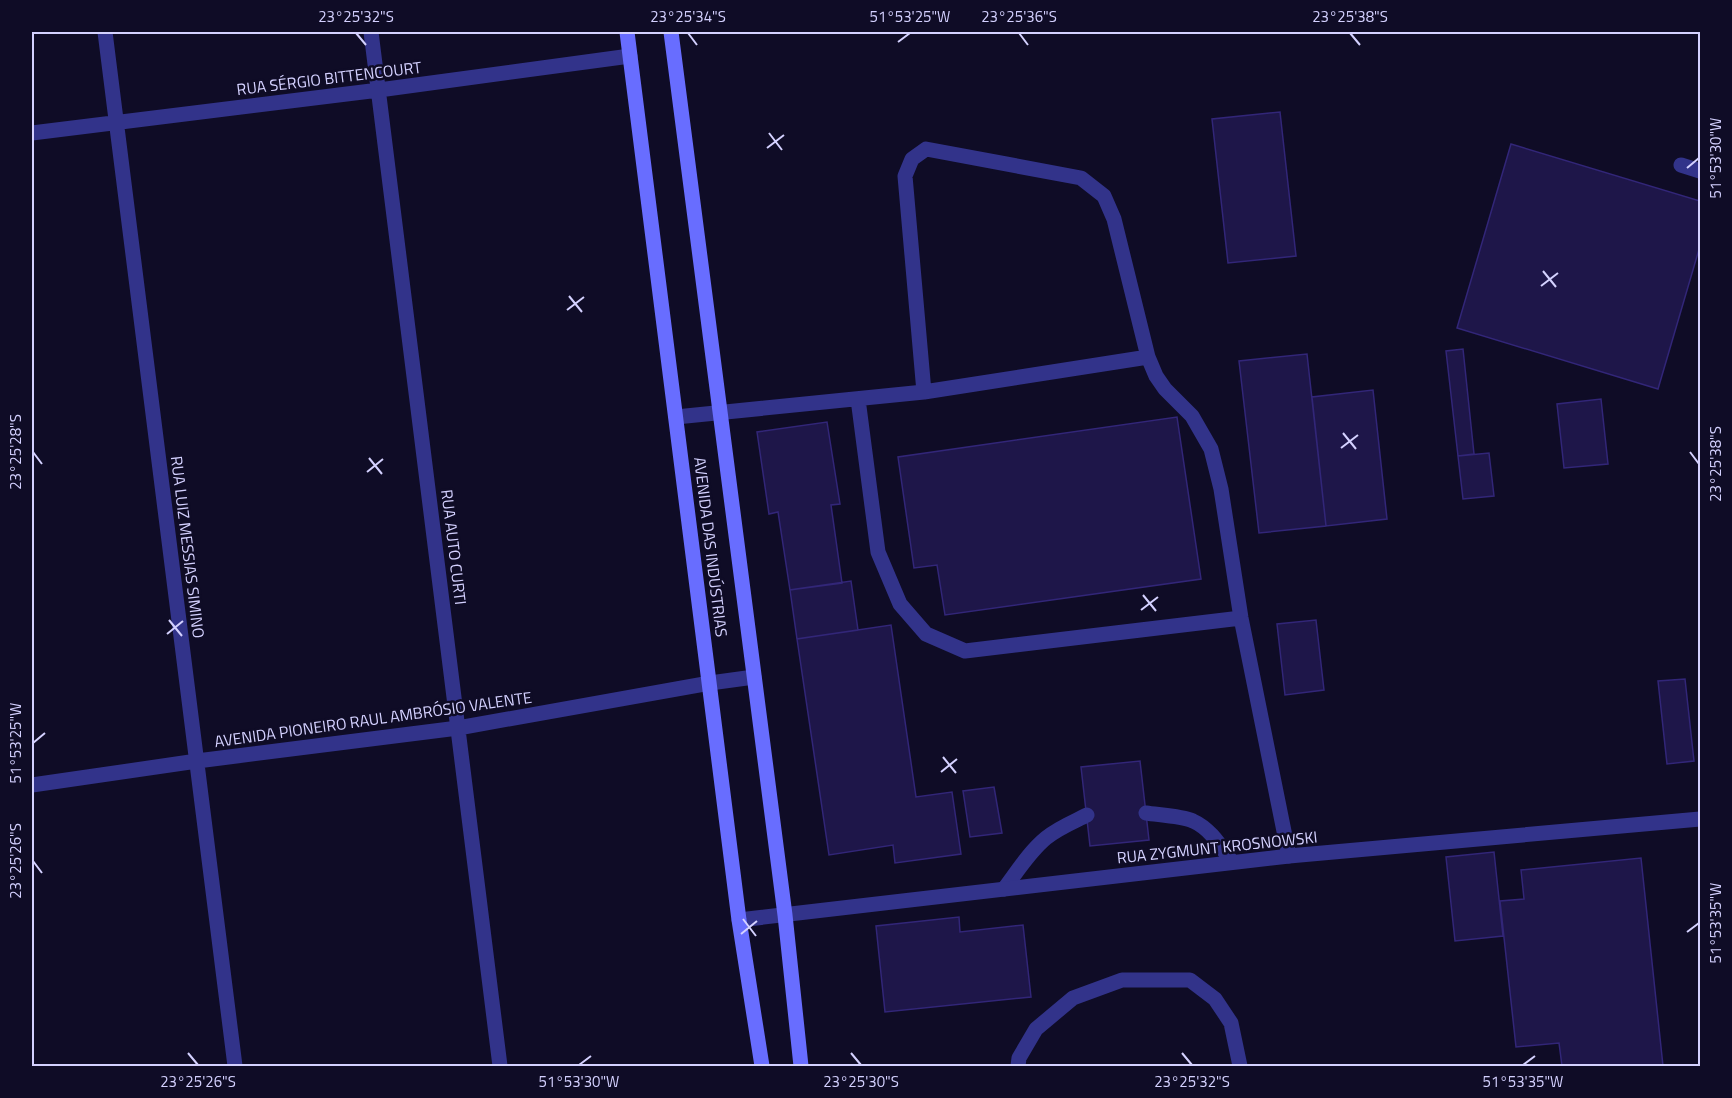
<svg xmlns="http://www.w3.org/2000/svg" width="1732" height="1098" font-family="'Titillium Web',sans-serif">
<rect width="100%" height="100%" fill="#0f0c26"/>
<!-- building -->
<path fill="#1e1649" stroke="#322678" stroke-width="1.5" d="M1280,112L1296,256L1228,263L1212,119Z
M1511,144L1700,201V246L1658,389L1457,328Z
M1463,349L1474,454L1458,456L1446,351Z
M1307,354L1326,526L1259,533L1239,361Z
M1373,390L1387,519L1326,526L1312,397Z
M1601,399L1608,464L1564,468L1557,404Z
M1177,417L1201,579L945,615L937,565L914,568L898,457Z
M827,422L840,504L831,505L842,583L790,590L778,512L769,514L757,432Z
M1489,453L1494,496L1463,499L1458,456Z
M851,581L858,630L797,639L790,590Z
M1316,620L1324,690L1285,695L1277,624Z
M891,625L916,797L952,792L961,854L895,863L893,845L829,855L797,639Z
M1685,679L1694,761L1667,764L1658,681Z
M1140,761L1149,840L1090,846L1081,767Z
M994,787L1002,833L970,837L963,791Z
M1494,852L1503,936L1455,941L1446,857Z
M1641,858L1663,1066H1562L1559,1043L1516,1047L1500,901L1524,899L1521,870Z
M959,917L960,932L1023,925L1031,997L885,1012L876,926Z"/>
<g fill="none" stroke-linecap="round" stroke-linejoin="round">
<!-- lane -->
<path stroke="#32338a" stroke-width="15" d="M1681,165L1700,171
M924,392L905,176L912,159L926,149L1081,178L1104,196L1114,219L1148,357L1156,376L1165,389L1192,416L1211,449L1221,489L1241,618L1289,856
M858,399L878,552L900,604L926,634L965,651L1241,618
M676,417L924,392L1148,357
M1146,813C1159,815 1181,816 1193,821C1211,829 1221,847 1232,862
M1004,889C1017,872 1029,852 1046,838C1058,828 1073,822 1087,815
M1018,1066L1019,1058L1036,1029L1073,998L1122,980H1190L1215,999L1231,1023L1240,1066"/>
<!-- street -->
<path stroke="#32338a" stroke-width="15" d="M105,32L235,1066
M371,32L500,1066
M32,133L379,90L630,56
M32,785L197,761L458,728L710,683L754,677
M739,920L1289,856L1700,819"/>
<!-- secondary -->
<path stroke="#686dff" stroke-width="15" d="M627,32L739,920L762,1066
M671,32L785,915L801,1066"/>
</g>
<!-- ticks -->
<path fill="none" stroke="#d4d1ff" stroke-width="2" d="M356,33L366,45M688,33L697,45M1019,33L1028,45M1350,33L1360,45M898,42L910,33M769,133L782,150M767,148L784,135M1687,168L1699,158M1543,271L1556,287M1541,286L1558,273M569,296L582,312M567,310L584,297M1343,433L1356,449M1341,448L1358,435M33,452L42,464M1690,452L1699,464M369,458L382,474M367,472L383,459M1143,595L1156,611M1141,610L1158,597M169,620L182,636M167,634L183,621M33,743L45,733M943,757L956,773M941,772L957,759M33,861L42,873M743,919L756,936M1687,932L1699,923M741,934L757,921M188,1053L198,1065M851,1053L861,1065M1182,1053L1192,1065M579,1065L591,1056M1523,1065L1535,1056"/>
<g text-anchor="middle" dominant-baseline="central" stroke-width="5" stroke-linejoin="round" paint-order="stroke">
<!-- street labels -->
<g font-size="16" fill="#d4d1ff" stroke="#0f0c26">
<text transform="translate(329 78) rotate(-7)">RUA SÉRGIO BITTENCOURT</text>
<text transform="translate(188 547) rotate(83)">RUA LUIZ MESSIAS SIMINO</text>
<text transform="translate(454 547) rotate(83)">RUA AUTO CURTI</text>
<text transform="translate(711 547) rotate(83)">AVENIDA DAS INDÚSTRIAS</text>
<text transform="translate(373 719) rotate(-8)">AVENIDA PIONEIRO RAUL AMBRÓSIO VALENTE</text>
<text transform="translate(1217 847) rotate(-6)">RUA ZYGMUNT KROSNOWSKI</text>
</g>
</g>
<!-- border -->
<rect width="1732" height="1098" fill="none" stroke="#0f0c26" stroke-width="66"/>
<rect x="33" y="33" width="1666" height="1032" fill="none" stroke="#d4d1ff" stroke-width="2"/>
<g font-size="15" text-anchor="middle" fill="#d4d1ff">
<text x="356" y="22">23°25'32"S</text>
<text x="688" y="22">23°25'34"S</text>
<text x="910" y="22">51°53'25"W</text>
<text x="1019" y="22">23°25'36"S</text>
<text x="1350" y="22">23°25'38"S</text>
<text transform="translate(1716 158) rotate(-90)" y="5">51°53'30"W</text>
<text transform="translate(16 452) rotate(-90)" y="5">23°25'28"S</text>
<text transform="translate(1716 464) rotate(-90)" y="5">23°25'38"S</text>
<text transform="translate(16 743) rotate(-90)" y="5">51°53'25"W</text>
<text transform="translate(16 861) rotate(-90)" y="5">23°25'26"S</text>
<text transform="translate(1716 923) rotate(-90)" y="5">51°53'35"W</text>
<text x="198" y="1087">23°25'26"S</text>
<text x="579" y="1087">51°53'30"W</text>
<text x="861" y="1087">23°25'30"S</text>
<text x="1192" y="1087">23°25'32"S</text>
<text x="1523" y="1087">51°53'35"W</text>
</g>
</svg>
